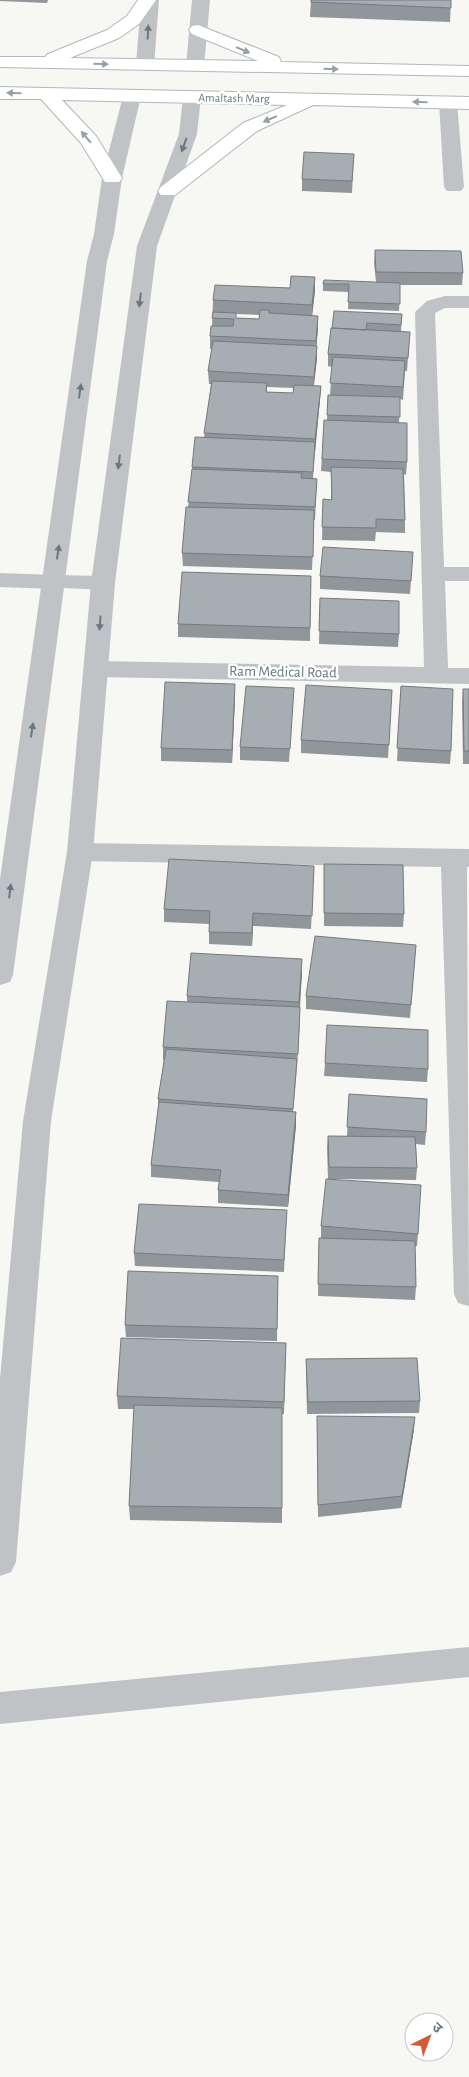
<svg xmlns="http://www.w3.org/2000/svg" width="469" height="2077" font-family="'Alegreya Sans','Noto Sans Devanagari',sans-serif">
<rect width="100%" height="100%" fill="#f7f7f4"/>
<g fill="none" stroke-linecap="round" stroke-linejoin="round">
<!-- secondary casing -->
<g stroke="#b1b7bb" stroke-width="2">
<path id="secondary" d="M138,0H156L139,24L119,38L70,58L258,61L192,34L189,30L192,26L198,25L279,57L281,62L469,66V76L0,67V57H45L48,54L107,30L127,16Z
M0,87L469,97V109L313,105L257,131L175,195H161L158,191L161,187L243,123L287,105L62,100L96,136L122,178L119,182H105L81,143L41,99H0Z"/>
</g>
<!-- service -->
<path fill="#bfc3c6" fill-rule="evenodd" d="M54,575L103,576L111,578L114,583L111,588L103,590L46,587L43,582L46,577Z"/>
<!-- minor -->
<path fill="#bfc3c6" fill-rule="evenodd" d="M448,96L455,98L457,102L464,187L461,191H447L444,187L439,102L441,98Z
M445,296H469V308H445L435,313L444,567H469V581H445L448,668H469V684L97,677L89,674L85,669L89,664L97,661L424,667L415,312L427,301Z
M0,573L54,575L62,577L66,582L62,587L54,589L0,587Z
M80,843L469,849V867H467L469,1306L458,1303L454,1294L441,867L80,861L71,858L67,852L71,846Z
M469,1647V1677L0,1724V1692Z"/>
<!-- tertiary -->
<path fill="#bfc3c6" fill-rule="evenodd" d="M141,0H159L154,65L151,69H139L136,65Z
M192,0H210L204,66L201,70H189L186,66Z
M132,90L139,92L141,96L122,178L114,234L107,261L13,975L10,982L0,985V879L87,261L94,234L102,178L123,96L125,92Z
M192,91L199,93L201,97L197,134L157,246L115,583L93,852L51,1121L16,1562L11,1572L0,1576V1379L23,1121L67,852L91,583L137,246L179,134L183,97L185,93Z"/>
<!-- secondary -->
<use href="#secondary" fill="#fff" fill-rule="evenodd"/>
</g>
<!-- wall -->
<path fill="#90969a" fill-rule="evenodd" d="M0,0H48L47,3L0,1Z
M311,0H451L450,22L310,17Z
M354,154L352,193L302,191V179Z
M375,250L463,273L462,285H400L399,311L348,309L349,292L323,291V284L376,282L374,263Z
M315,290L312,315L318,328L316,346L317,358L314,386H321L320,399L315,452L313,478L317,479L315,520H314L312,570L183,566L182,553L188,507L192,474V467L204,438L211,384H209L208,371L212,349H210V336L212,326L213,300ZM236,314L260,315L259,319L236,318ZM267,387L294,388L293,393L267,392Z
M402,314L401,332H410L407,371H405L403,400L400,399L399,423L407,462L406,475L404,474L405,520V533L376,532L375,541L322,540L323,499L331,500V472L321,471L324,420H327L328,395H330L332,367L328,366V354L331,328Z
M413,552L410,594L320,589V576Z
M311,576L310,641L178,637V624Z
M320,598L399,634L398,647L319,644Z
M401,686L451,751L450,764L397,761Z
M294,688L289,762L240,760V747Z
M463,689H469V764H463L462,702Z
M392,690L388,758L301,753V740Z
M235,697L232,763L161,761V748Z
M324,864L404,914L403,927L324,926Z
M314,866L311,929L253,926L252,946L209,944V924L164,922V909Z
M416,945L410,1018L306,1009V996Z
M302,972L300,1007V1020L297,1067L293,1112H296V1125L288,1207L218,1203V1190L219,1182L151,1177V1165L158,1107V1099L164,1060H163V1047L187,1002V996Z
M325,1063L428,1069L427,1082L324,1076Z
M349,1094L426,1132L425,1145L416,1144L417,1168L416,1180L335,1179L418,1234L417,1246H415L416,1287L415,1300L318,1296L319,1238H321V1226L328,1179L327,1148L328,1136H347Z
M286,1223L284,1272L135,1266L134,1253Z
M278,1276L277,1341L126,1337L125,1325Z
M286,1343L284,1414H282V1523L130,1520L129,1506L134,1409H118L117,1396Z
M306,1359L420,1401L419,1413L307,1414L306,1371Z
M317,1416L414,1429L401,1508L318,1517Z"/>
<!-- shaded-wall -->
<path fill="#757a7d" d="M315,277V290L312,317V305Z
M318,316V328L316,353V341Z
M317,346V358L313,390L314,377Z
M321,386L320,399L315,452V439Z
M235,684V697L232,763V750Z
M253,913V926L252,946V933Z
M302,959V972L299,1015V1002Z
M296,1112V1125L288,1207V1195Z
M415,1417L414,1429L401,1508L402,1496Z"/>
<!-- building -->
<path fill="#a7aeb3" stroke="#757a7d" d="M311,0H451V8L311,2Z
M304,152L354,154L352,181L302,179Z
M375,250L461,251L463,273L376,272Z
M291,276L315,277L312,305L213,300L215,285L290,288Z
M324,280L400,283V304L348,302L349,284H323Z
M260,310H269V313L318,316L316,341L210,336L211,326H233L234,319L212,318L213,312L236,313V318L259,319Z
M334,311L402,314L401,325L367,323L366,330L332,328Z
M331,328L410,332L408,358L328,354Z
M213,341L317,346L314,377L208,371Z
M333,357L405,361L403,387L330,383Z
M212,381L267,383L266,392L293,393L294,385L321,386L315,439L204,433Z
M328,395L400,397V417L327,415Z
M324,420L407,423V462L322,459Z
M195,437L315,442L313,472L192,467Z
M331,467L403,469L405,520L376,519V528L322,527L323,499L332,500Z
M192,469L302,473L301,478L317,479L315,507L188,502Z
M186,507L314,510L313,557L182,553Z
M323,547L413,552L411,581L320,576Z
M182,572L311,576L310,628L178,624Z
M320,598L399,601V634L319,631Z
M165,682L235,684L232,750L161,748Z
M306,685L392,690L389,745L301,740Z
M246,686L294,688L290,749L240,747Z
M401,686L453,689L451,751L397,748Z
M463,689H469V751H464Z
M169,859L314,866L312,916L253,913L252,933L209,932L210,911L164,909Z
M324,864L403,865L404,914L324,913Z
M315,936L416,945L411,1005L306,996Z
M191,953L302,959L299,1002L187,996Z
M167,1001L300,1007L298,1054L163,1047Z
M327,1025L428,1030V1069L325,1063Z
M166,1049L297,1059L293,1109L158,1099Z
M349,1094L427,1099L426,1132L347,1127Z
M159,1102L296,1112L288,1195L218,1190L221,1170L151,1165Z
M328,1136L415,1137L417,1168L329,1167Z
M326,1179L421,1185L418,1234L321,1226Z
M139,1204L287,1210L284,1260L134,1253Z
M319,1238L415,1241L416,1287L318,1284Z
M128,1271L278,1276L277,1329L125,1325Z
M121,1338L286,1343L284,1402L117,1396Z
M417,1358L420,1401L308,1402L306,1359Z
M134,1405L282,1408V1508L129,1506Z
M317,1416L415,1417L402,1496L318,1505Z"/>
<!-- one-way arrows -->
<defs><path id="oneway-solid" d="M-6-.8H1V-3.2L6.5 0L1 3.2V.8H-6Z" transform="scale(1.25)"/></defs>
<g fill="#697883">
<use href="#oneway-solid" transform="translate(148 32) rotate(-87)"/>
<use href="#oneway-solid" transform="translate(184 145) rotate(110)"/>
<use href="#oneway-solid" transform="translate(140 300) rotate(97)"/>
<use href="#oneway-solid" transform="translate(80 391) rotate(-82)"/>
<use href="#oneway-solid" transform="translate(119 462) rotate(97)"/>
<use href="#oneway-solid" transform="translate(58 552) rotate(-82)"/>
<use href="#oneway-solid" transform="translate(100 623) rotate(94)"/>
<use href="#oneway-solid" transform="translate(32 730) rotate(-82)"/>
<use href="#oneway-solid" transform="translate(10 891) rotate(-83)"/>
</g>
<g fill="#96a0a8">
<use href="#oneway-solid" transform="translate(243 50) rotate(23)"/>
<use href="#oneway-solid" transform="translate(101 64) rotate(1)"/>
<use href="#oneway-solid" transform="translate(331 69) rotate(1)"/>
<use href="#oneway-solid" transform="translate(14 93) rotate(-179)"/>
<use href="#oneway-solid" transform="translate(420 102) rotate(-179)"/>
<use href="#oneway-solid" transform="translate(270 119) rotate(157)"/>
<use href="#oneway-solid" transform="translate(86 137) rotate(-130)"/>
</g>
<g text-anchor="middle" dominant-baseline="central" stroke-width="5" stroke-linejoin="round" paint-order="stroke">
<!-- far-street labels -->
<g font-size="12" fill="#697883" stroke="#fff">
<text transform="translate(234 98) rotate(1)">Amaltash Marg</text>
</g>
<!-- street labels -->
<g font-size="15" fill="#697883" stroke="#fff">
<text transform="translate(283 672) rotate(1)">Ram Medical Road</text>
</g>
</g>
<!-- north arrow -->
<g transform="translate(429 2037) rotate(42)"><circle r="24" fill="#ffffff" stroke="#c3c9cd"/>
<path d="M0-4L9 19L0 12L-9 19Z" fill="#d35938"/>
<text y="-8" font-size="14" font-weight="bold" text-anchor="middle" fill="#697883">उ</text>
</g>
</svg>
